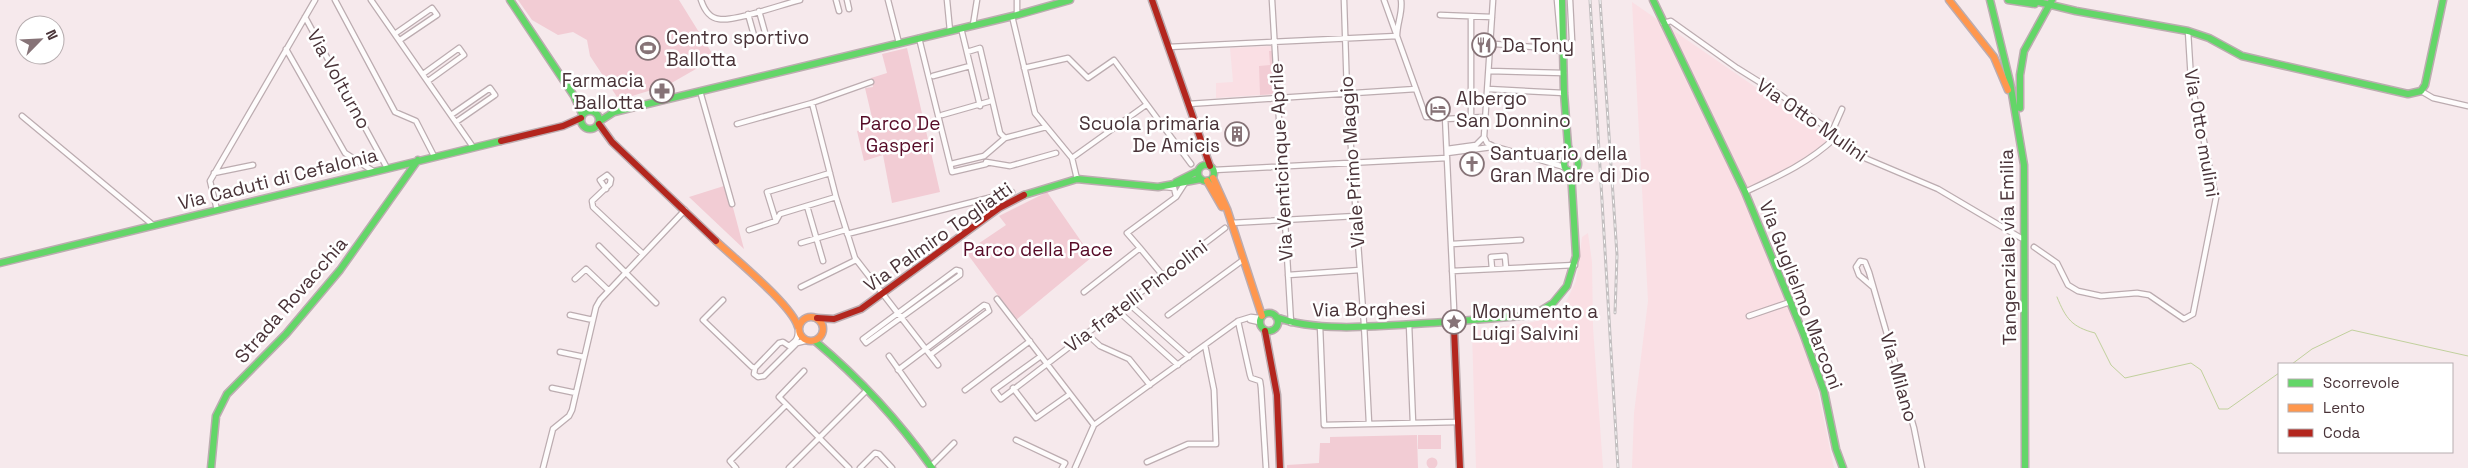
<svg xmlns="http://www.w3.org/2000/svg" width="2468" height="468" font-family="'Space Grotesk',sans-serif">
<rect width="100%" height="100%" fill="#f6e9ec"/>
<!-- built -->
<path fill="#fadfe4" d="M1632,2L1835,142L1747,194L1813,368L1834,468H1632L1634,413L1648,301Z
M1272,46L1275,94L1216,98V83L1233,82L1230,48Z
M1588,233L1592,262L1593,327L1603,468H1476L1472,331L1533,322L1548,317L1565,304L1576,281L1582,237Z"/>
<!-- green -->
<path fill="#f2ccd4" d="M518,0H679L715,58L668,85L619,100L590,56L587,40L573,32L558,35L532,20Z
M907,48L940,192L892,203L883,155L864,161L857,131L874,126L865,88L873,87L871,78L887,73L882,54Z
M1269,51H1272L1274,94L1260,95L1259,66L1270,65Z
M727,185L744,249L689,197Z
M1047,192L1092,257L1016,320L966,252L1006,225L999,216Z
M1417,435L1418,468H1287V465L1319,463L1320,443H1330V437Z
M1418,435H1441V449H1418Z
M1426.5 463a5.5 5.5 0 1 1 11 0a5.5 5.5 0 1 1-11 0Z"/>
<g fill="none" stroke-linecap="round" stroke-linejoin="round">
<!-- stream -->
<path stroke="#c1d09d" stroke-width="1" d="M2057,297C2066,319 2072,327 2095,333L2111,365L2125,378L2191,363L2201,370L2219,409H2228L2279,373
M2292,364L2312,349L2352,330L2468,356"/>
<!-- street casing -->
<g stroke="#bcacb0" stroke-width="7">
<path id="street" d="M335,0L395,112L416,121L434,156
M371,0L473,147
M701,0C704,9 709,18 719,19C734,22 783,4 800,0
M836,0L839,11
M847,0L849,9
M888,0L899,43
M947,0L950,31
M1017,0V15
M1272,0L1291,323
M1344,0L1347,93L1364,324L1369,423
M1384,0L1426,117L1445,116L1454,309L1452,316
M1557,0L1561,45
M748,14L755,39L766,36L759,11
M1440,15L1492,17
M1012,16L1035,113L1072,158L1077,179
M305,17L387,168
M1663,23L1671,21L1737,68L1782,96L1824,126L1835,138L1867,159L1938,189L2021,238
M973,25L977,0
M961,28L980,106
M396,33L432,8L437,15L400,40
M919,38L952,172L986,164
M1495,44L1545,48L1559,44
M1168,47L1397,36C1397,23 1403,12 1401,0
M1549,48L1564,52
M286,49L345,153L373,171
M967,52L980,48L1000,133L1005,138
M1564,55L1572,40L1570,0
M1024,68L1068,58L1088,78L1114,60L1191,164
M1489,71L1564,73
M423,74L459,48L464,55L428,81
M933,76L970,66
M1488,89L1564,93
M700,91L732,204
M2421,91L2433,98L2468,106
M812,103L836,197L855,258L938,365
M1188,104L1416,89
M451,115L490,88L495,95L456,122
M942,115L991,101
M22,116L153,225
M1471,117V17
M1445,119L1485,117
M737,124L812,103L871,82
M1831,134L1842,109
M1484,137L1487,143L1493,146L1564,167
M1447,149L1476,145L1484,137L1493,0
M1447,153L1492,147
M1072,158L1146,105
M986,162L1010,166L1056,153
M951,164L984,156L1005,138L1046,127
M1214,170L1447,158
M214,173L253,165
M1165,187L1174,188L1176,196
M606,189L600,180L607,175L611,179L610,184L592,201L593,207L643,254
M1745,192C1779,176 1807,164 1835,138
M807,206L823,261
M217,210L210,181L315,0
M776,221L767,192L830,173
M1231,223L1356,216
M749,230L776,221L780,214L836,197
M847,234L1012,192
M801,243L845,230
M1452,244L1521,240
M599,246L656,303
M2034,247L2057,263L2068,285L2078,291L2101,296L2137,293L2149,295L2184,319L2193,314L2216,198L2191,80L2188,31
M1140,248L1164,277
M1492,269L1491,257L1505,256L1506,268
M956,270L960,271V275L866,343L863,339Z
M1452,271L1575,265
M1288,275L1360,270
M575,279L586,269L608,290
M801,287L856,260
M1873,287L1859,275L1856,267L1860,261L1865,262L1869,272L1914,428L1922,468
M1084,292L1140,248L1127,233L1176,197L1185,183
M997,299L1094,425
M723,300L703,320L752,367L755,368
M1128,303L1189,357
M1118,311L1178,365
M570,315L593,320
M1168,315L1243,260
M1749,316L1790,302
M1250,320L1259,322
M1238,321L1250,375L1251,378L1260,381L1261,388L1266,468
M1409,324L1413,423
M1320,326L1324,425L1458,422
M798,330C798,339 796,341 789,346L783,342L779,343L755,368L754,374L758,377L764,376L797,343L805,341
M1087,334L1100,346L1129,359L1150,385
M560,352L584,357
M889,356L923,404
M1041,356L994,390L1001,399L1225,228
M898,370L984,305L987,306L989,311L930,355
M804,371L779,397L849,468
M552,388L576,393
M1013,388L1036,418L1070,394
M965,390L1030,341
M1016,440L1065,463L1062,468
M1147,462L1188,444H1216L1214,390L1205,345
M931,466L954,443
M543,468L553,429L569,416L572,410L596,307L600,300L685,210
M736,468L730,461L786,405
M789,468L866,391
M860,468L875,453L879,454L892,468
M1075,468L1094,425L1238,321L1251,317L1260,318"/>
</g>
<!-- fast casing -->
<g stroke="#bcacb0" stroke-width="9">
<path id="fast" d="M510,0L574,96L582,114
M1562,0L1564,93L1568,146L1572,157
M1653,0L1745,192L1803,333L1824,391L1836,449L1843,468
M1990,0L2010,82L2024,165L2025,468
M2008,0L2035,4
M2030,0L2076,11L2188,31L2209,38L2242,56L2408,94L2421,91L2425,85L2443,0
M2020,108V75L2024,51L2052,0
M581 120a9 9 0 1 1 18 0a9 9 0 1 1-18 0Z
M600,121L614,112L1017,15L1070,0
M1564 164a7 7 0 1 1 14 0a7 7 0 1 1-14 0Z
M1198 173a8 8 0 1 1 16 0a8 8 0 1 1-16 0Z
M1176,182L1198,171
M1024,195L1077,179L1158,187L1201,179
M0,263L501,141
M1260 322a9 9 0 1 1 18 0a9 9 0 1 1-18 0Z
M1447.5 322a5.5 5.5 0 1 1 11 0a5.5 5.5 0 1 1-11 0Z
M1276,317C1322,335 1398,324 1448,322
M1459,321L1534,315L1553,303L1567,286L1576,256L1571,171
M815,341C859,378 899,421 932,468
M211,468L216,416L227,394L286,334L340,270L418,160"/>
</g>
<!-- slow casing -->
<g stroke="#bcacb0" stroke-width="9">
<path id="slow" d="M1949,0L1994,57L2008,90
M1213,178L1227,209L1262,316
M1207,181L1222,207
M716,241C735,259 792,305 798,327
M799 329a12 12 0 1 1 24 0a12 12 0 1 1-24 0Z"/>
</g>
<!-- jam casing -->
<g stroke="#bcacb0" stroke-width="9">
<path id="jam" d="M1152,0L1210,166
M599,124L612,142L716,241
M501,141L563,126L581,118
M817,318L834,319L861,309L999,208L1024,195
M1454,328L1460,468
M1265,331L1277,395L1280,468"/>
</g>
<!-- street -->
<use href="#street" stroke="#fefcfc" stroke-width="4.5"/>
<!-- fast -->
<use href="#fast" stroke="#63d668" stroke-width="6"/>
<!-- slow -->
<use href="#slow" stroke="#ff974d" stroke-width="6"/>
<!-- jam -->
<use href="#jam" stroke="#b3261e" stroke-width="6"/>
<!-- rail casing -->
<g stroke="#c3bfc0" stroke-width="3">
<path id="rail" d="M1590,0L1618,468
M1600,0L1617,255L1615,313"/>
</g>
<!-- rail -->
<use href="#rail" stroke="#fff" stroke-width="1" stroke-dasharray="4" stroke-linecap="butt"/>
</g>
<!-- icons -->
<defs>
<g id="restaurant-ring" transform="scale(1.25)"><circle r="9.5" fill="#fff" stroke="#867377" stroke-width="1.5"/><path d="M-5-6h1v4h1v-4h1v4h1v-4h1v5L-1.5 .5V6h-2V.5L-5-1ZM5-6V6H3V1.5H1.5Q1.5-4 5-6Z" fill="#867377"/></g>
<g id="stadium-ring" transform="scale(1.25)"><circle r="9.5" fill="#fff" stroke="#867377" stroke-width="1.5"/><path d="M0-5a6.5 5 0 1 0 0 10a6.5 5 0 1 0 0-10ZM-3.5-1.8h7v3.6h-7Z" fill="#867377"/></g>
<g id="pharmacy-ring" transform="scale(1.25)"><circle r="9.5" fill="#fff" stroke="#867377" stroke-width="1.5"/><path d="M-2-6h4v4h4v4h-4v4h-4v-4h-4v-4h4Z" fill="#867377"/></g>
<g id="hotel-ring" transform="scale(1.25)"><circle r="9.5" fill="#fff" stroke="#867377" stroke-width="1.5"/><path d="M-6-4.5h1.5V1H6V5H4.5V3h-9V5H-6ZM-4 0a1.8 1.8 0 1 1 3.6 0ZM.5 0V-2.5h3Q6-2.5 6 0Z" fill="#867377"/></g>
<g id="building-ring" transform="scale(1.25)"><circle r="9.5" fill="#fff" stroke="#867377" stroke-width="1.5"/><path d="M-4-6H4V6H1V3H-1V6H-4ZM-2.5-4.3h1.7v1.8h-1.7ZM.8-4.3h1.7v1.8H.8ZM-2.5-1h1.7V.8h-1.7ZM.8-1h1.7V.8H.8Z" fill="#867377"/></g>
<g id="church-ring" transform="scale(1.25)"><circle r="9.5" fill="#fff" stroke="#867377" stroke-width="1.5"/><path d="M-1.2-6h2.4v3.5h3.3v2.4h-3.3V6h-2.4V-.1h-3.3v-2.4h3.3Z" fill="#867377"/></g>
<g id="sight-ring" transform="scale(1.25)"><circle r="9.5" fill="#fff" stroke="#867377" stroke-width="1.5"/><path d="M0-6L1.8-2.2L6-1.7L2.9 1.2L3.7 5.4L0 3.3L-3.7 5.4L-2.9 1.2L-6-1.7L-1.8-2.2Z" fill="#867377"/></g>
</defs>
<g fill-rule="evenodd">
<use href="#restaurant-ring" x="1484" y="45"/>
<use href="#stadium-ring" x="648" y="48"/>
<use href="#pharmacy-ring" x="662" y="91"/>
<use href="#hotel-ring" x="1438" y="109"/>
<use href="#building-ring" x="1237" y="134"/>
<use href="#church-ring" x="1472" y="164"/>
<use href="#sight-ring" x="1454" y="322"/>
</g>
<g text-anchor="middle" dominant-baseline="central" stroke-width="5" stroke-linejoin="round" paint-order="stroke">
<!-- poi labels -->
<g font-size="19" fill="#493338" stroke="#fff" text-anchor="start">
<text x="666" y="37">Centro sportivo<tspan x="666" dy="22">Ballotta</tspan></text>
<text x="1502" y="45">Da Tony</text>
<text x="644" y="80" text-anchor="end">Farmacia<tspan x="644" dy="22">Ballotta</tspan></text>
<text x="1456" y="98">Albergo<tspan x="1456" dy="22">San Donnino</tspan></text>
<text x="1220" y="123" text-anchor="end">Scuola primaria<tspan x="1220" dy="22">De Amicis</tspan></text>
<text x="1490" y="153">Santuario della<tspan x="1490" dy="22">Gran Madre di Dio</tspan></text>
<text x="1472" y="311">Monumento a<tspan x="1472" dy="22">Luigi Salvini</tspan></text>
</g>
<!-- street labels -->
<g font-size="19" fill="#493338" stroke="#fff">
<text transform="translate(339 79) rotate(61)">Via Volturno</text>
<text transform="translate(1812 120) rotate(35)">Via Otto Mulini</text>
<text transform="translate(2202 133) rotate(80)">Via Otto mulini</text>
<text transform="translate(1281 162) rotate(-93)">Via Venticinque Aprile</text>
<text transform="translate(1352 162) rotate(-94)">Viale Primo Maggio</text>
<text transform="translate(278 179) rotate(-14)">Via Caduti di Cefalonia</text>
<text transform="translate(938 237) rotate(-35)">Via Palmiro Togliatti</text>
<text transform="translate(2008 247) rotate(-91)">Tangenziale via Emilia</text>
<text transform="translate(1801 295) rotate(69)">Via Guglielmo Marconi</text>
<text transform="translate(1136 296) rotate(-37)">Via fratelli Pincolini</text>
<text transform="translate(291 300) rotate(-49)">Strada Rovacchia</text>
<text transform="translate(1369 309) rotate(-1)">Via Borghesi</text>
<text transform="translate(1899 377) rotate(74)">Via Milano</text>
</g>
<!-- park labels -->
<g font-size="19" fill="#560b27" stroke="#fff">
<text x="900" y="123">Parco De<tspan x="900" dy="22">Gasperi</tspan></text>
<text x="1038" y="249">Parco della Pace</text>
</g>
</g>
<!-- legend -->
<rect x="2278" y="363" width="175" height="90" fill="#ffffff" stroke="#b6adaf"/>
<rect x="2288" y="379" width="25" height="8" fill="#63d668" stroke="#b6adaf"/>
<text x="2323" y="388" font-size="15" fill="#493338">Scorrevole</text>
<rect x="2288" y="404" width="25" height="8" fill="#ff974d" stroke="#b6adaf"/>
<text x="2323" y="413" font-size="15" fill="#493338">Lento</text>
<rect x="2288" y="429" width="25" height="8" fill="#b3261e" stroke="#b6adaf"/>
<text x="2323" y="438" font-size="15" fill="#493338">Coda</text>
<!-- north arrow -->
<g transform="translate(40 40) rotate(66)"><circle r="24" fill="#ffffff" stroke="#b6adaf"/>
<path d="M0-4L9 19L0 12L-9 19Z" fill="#867377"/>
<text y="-8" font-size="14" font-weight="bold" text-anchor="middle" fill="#493338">N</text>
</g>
</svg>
